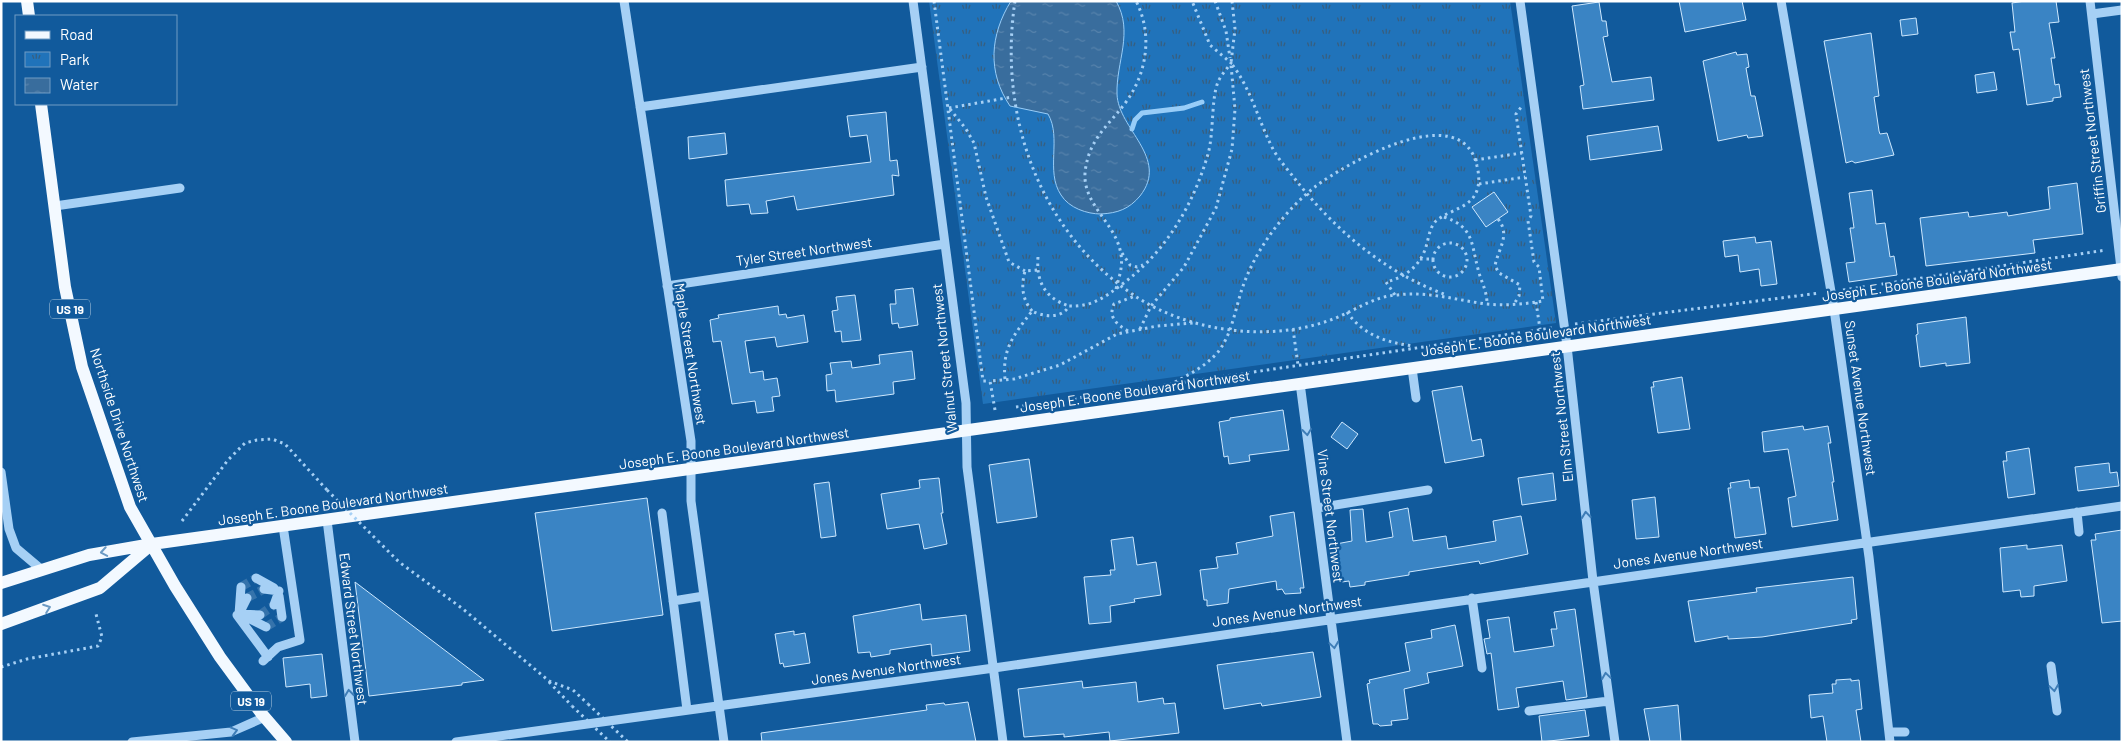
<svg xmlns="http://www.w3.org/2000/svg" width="2123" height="743" font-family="Barlow,sans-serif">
<defs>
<pattern id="park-tufts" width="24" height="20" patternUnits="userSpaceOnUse" patternTransform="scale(1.25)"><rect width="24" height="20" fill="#2073ba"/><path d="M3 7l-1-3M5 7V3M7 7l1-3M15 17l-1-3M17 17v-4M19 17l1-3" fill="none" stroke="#385e7e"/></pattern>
<pattern id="water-ripples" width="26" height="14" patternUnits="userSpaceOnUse" patternTransform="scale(1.25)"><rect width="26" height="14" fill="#396d9d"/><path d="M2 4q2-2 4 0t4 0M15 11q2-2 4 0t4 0" fill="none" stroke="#5783ac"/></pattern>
</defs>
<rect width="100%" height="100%" fill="#115a9c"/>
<!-- park -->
<path fill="url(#park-tufts)" d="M929,1H1510L1556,323L983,404Z"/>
<!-- water -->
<path fill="url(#water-ripples)" stroke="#98cdf8" d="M1011,1H1116C1134,32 1116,62 1117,94C1118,129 1170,158 1140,196C1129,209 1118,213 1101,214C1087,214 1069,208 1061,195C1045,171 1062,138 1048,114L1010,106C987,72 990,35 1011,1Z"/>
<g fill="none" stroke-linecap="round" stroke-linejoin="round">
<!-- stream -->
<path stroke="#98cdf8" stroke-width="5" d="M1132,129L1135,120L1142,113L1184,108L1202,102"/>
</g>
<!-- building -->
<path fill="#3a84c4" stroke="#cee8fe" d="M1679,1H1742L1746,20L1685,32Z
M2025,1H2056L2059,22L2049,23L2055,58H2051L2055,85L2059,84L2061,97L2053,98V101L2027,105L2019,49L2013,50L2010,32H2015L2012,3Z
M1599,2L1602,21H1606L1608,36L1603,37L1612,82L1651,77L1654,100L1583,109L1580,86L1584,85L1572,6Z
M1916,18L1918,34L1902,36L1900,20Z
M1871,33L1879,96L1874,97L1879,131L1880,134L1887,133L1894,155L1855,163L1852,161L1846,163L1824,41Z
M1736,52L1737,55L1747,54L1749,67L1746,68L1751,96H1755L1763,136L1748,138L1747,135L1718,141L1703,61Z
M1994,72L1997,90L1977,93L1975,75Z
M886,112L890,161L897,160L899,176L892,175L894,195L797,210L794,196L766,201L768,213L751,214L749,204L727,206L725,180L871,162L867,135L850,137L847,116Z
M1658,126L1662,150L1590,160L1587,136Z
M725,133L727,154L689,159L688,137Z
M2077,183L2083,234L2033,240L2035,253L1926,266L1920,218L1968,212L1969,217L2007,212L2008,216L2050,209L2048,187Z
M1872,190L1876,224L1885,223L1890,257L1894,256L1897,275L1849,282L1846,263L1855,262L1850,228H1854L1849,193Z
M1494,192L1508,212L1486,227L1472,207Z
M1755,237L1756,243L1771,241L1777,284L1761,286L1759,269L1740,272L1738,255L1725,257L1723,241Z
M913,288L918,325L899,328L898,323L892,324L890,304H896L895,290Z
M855,295L861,340L842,342L841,331L835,332L832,311L838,310L836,297Z
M778,306L779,315L786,314L787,318L804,315L808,342L777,347L775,337L745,341L750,373L763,371L764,380L777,378L780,396L772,397L774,411L757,413L755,401L732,404L721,341L713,342L710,320L719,318L718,315Z
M1966,317L1970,363L1946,366V363L1920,367L1916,335L1918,334L1917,324Z
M912,351L915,379L893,382L894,394L836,402L835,390L827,391L826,375L832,374L830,363L851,361L852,368L880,364L879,355Z
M1682,377L1690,429L1658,433L1651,387H1654L1653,382Z
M1462,386L1472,441L1481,439L1484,456L1445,463L1432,391Z
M1283,410L1289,450L1249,455L1250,461L1229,464L1228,456L1224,457L1219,422L1230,420V418Z
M1342,422L1358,434L1347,449L1331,437Z
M1803,426L1804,430L1828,426L1831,443H1828L1834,482H1832L1838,520L1792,527L1788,498L1796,496L1788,449L1764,452L1762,432Z
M2029,448L2035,494L2008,498L2003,461H2007L2006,452Z
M1029,459L1037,517L997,523L989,465Z
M2109,463L2110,473L2117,472L2119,486L2078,491L2075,467Z
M1553,473L1556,500L1522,505L1518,478Z
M939,478L943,513H941L947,544L924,549L919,524L887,529L881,494L920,488L919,480Z
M1749,480L1750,488L1759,487L1766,534L1735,538L1728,488H1731L1730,483Z
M829,482L836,536L821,538L814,484Z
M1655,497L1659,537L1636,539L1632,500Z
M647,498L663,615L552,631L535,513Z
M1408,508L1413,541L1446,536L1448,549L1496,541L1493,521L1521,516L1528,554L1480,564L1479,561L1409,572V575L1365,582V585L1350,587L1349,581L1342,582L1336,544L1352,541L1350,510L1363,509L1366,542L1393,537L1389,512Z
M1294,512L1304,588H1300L1301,593L1285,594L1282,589L1277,590L1276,581L1229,589L1228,603L1207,606V600H1204L1200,570L1218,568L1216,557L1238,554L1236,543L1273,536L1270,516Z
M2122,530V621L2102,623L2091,540H2096L2095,534Z
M1133,537L1137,565L1156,562L1161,595L1134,599L1135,602L1110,606L1111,622L1089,624L1084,577L1111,575L1110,570H1115L1111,540Z
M2027,545V549H2030L2062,545L2067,581L2034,586V596L2021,597L2020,590L2003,592L2000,548Z
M1853,577L1857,619L1851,620L1852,623L1762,637L1728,639V636L1695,642L1688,601L1757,592L1756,588Z
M355,582L484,680L462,683V685L369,696Z
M920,604L922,620L966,615L970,651L932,656L931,644L890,650V654L871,657L870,652L858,653L853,616Z
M1575,609L1587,697L1566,700L1563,681L1516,688L1519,707L1498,710L1491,653L1487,654L1484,639L1490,638L1487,620L1509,617L1514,652L1554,646L1551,629H1557L1554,612Z
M1455,625L1463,666L1427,673L1429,683L1404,689L1408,719L1391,721L1392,725L1380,726L1378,724H1373L1367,684L1370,683L1369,680L1410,671L1405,643L1432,638L1431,630Z
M794,631V635L805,633L810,663L784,667L783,663L780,664L775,634Z
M1313,652L1321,697L1262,706L1261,703L1224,709L1217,665Z
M322,654L327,696L311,698L310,684L286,687L283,658Z
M1851,679V681L1859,680L1862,709L1856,710L1861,742H1827L1823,716L1811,718L1809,695L1833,693L1832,684H1836V680Z
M1082,681L1083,688L1136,682L1138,702L1163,698L1164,704L1175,703L1179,733L1110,741L1109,732L1064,737V734L1024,737L1018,689Z
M968,702L976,742H762L761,733L927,710L926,705L944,703L945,705Z
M1678,705L1681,742H1650L1644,709Z
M1585,710L1589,736L1542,742L1539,716Z"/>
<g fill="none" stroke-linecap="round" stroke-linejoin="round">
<!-- minor-tunnel -->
<path stroke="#3573ab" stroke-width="9" stroke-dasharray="9 4.5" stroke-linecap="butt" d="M241,587L256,578
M247,598L264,589
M260,615L274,605
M266,627L282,617"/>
<!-- path -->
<path stroke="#a6d0f5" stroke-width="3" stroke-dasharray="2.5 4" stroke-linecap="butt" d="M934,1L983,381H990
M1215,1L1226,31L1230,58
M1232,1L1235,29L1231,63C1252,90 1258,121 1274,151C1280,161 1288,170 1295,179C1334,229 1384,272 1444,294
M949,108L1012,97
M950,109L966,129L974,143L986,197L1009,262L1025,271
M1475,160L1522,153
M1479,184L1525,177
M1444,217C1474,227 1471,243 1478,269C1481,282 1487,290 1487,304
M1498,219C1511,235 1498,249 1495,266L1499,273L1520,285L1519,296L1514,304
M1433 260a17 17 0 1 1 34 0a17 17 0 1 1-34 0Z
M1122,253L1130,265L1137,267L1143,265
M1038,257C1036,282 1045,298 1069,306
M1420,259H1433
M1116,289C1119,277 1123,267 1121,255C1117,222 1078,203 1086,166C1091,137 1110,124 1126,102C1147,73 1153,34 1136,1
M1843,290L2106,250
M1536,302L1540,329
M1032,311C1022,299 1021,286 1025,271L1037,270
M1347,312C1363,335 1387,343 1414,346
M1575,324L1820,293
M1140,329L1151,306L1184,267L1216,208L1232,149L1235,109L1231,65
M1293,329L1298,365
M1128,331C1116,324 1108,317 1114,304L1135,296C1189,332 1271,343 1333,319C1354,311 1373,297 1396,295C1428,291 1456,300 1486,304C1505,306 1525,304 1543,301L1539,267L1534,262L1528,221L1531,216L1516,114L1522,106
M1005,379C1002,348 1014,335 1032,311C1044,317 1062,319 1069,306C1091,307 1104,298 1121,285C1165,253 1193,206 1208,154C1214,133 1211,99 1218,82C1221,75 1227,69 1231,63L1210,45L1192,1
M1175,382C1190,374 1206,366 1218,352C1232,334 1235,310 1242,289C1255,250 1284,211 1316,186C1347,163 1462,97 1477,166C1480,178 1480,192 1470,201C1460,210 1444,213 1435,222C1430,228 1429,236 1427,243C1422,265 1406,277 1386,282L1395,295
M1016,407L1552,328
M995,410L990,381L1014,379L1060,365L1117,334L1157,326L1193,323
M182,521L228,460L245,443L257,440L272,439L285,444L327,490
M378,541L399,562L463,609L549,681L573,690L588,704
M1,667L27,659L98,646L102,637L96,614
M549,682L572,706"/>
<!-- minor -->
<path stroke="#a6d0f5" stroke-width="9" d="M624,1L691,441V501L724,742
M913,1L966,403L967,467L1003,742
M1520,1L1567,346L1593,581L1615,742
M1781,1L1834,309L1869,557L1890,742
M2090,1L2122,277
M2092,14L2122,10
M640,107L922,67
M55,206L180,188
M667,286L945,244
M1412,368L1416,398
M1300,383L1347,742
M1,472L9,529L16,548L42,570
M1317,508L1428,490
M2077,512L2079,532
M662,513L687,710
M327,520L355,742
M256,578L274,588
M241,587L239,614L237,615L268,657
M264,589L279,591L274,605
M279,596L282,617
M247,598L239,614L260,615
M1472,598L1482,668
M673,601L704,596
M244,616L266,627
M263,661L278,647L300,640L283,526
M2051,666L2057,711
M1529,711L1609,701
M1889,732H1905
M132,742L231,732L265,717
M456,742L994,668L2122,506"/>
<!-- major -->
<path stroke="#f3f9ff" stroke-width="12" d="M27,1L29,16
M41,104L65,287L82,367L130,507L175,586L220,657L261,713L286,742
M1,583L89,555L152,544L2122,269
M1,624L100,588L152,544"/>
<!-- path-bridge -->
<path stroke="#a6d0f5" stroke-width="3" stroke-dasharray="2.5 4" stroke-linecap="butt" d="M1015,1C998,114 1038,231 1135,296
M327,490L378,541
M588,704L628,742
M572,706L610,742"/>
</g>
<!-- one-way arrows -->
<defs><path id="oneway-chevron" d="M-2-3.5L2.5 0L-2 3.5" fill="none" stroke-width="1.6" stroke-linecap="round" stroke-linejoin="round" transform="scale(1.25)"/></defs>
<g stroke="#3e7db7">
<use href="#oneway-chevron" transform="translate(1307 432) rotate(83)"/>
<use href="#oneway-chevron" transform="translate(1586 515) rotate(-96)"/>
<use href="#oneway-chevron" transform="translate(1334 645) rotate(82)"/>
<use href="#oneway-chevron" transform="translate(1606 676) rotate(-98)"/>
<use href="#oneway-chevron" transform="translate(2054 688) rotate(82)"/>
<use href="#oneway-chevron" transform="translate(349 693) rotate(-97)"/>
<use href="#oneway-chevron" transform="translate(234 731) rotate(-15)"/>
</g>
<g stroke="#6b9ac4">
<use href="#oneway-chevron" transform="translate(104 552) rotate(170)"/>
<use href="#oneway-chevron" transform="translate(47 608) rotate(-20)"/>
</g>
<g text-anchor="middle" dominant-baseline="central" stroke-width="4.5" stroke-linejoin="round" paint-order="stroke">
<!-- shield labels -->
<g fill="#115a9c" stroke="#b8cee1" stroke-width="1">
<rect x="50" y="299.5" width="40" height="19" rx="4"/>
<rect x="231" y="691.5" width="40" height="19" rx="4"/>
</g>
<g font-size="12" font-weight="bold" fill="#fff">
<text x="70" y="309">US 19</text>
<text x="251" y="701">US 19</text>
</g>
<!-- street labels -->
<g font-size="14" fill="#fff" stroke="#115a9c">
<text transform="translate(2092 141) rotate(-97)">Griffin Street Northwest</text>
<text transform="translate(804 251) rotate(-8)">Tyler Street Northwest</text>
<text transform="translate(1937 280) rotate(-8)">Joseph E. Boone Boulevard Northwest</text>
<text transform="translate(1536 335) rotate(-8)">Joseph E. Boone Boulevard Northwest</text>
<text transform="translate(691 354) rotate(81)">Maple Street Northwest</text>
<text transform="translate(944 358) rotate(-96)">Walnut Street Northwest</text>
<text transform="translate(1135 391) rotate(-8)">Joseph E. Boone Boulevard Northwest</text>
<text transform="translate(1861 398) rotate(82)">Sunset Avenue Northwest</text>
<text transform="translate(1561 417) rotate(-96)">Elm Street Northwest</text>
<text transform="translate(120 425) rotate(72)">Northside Drive Northwest</text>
<text transform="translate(734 448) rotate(-8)">Joseph E. Boone Boulevard Northwest</text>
<text transform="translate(333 504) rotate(-8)">Joseph E. Boone Boulevard Northwest</text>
<text transform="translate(1331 516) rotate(83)">Vine Street Northwest</text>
<text transform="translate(1688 553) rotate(-8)">Jones Avenue Northwest</text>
<text transform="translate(1287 611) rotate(-8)">Jones Avenue Northwest</text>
<text transform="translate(354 629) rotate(83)">Edward Street Northwest</text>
<text transform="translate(886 669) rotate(-8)">Jones Avenue Northwest</text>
</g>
</g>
<!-- border -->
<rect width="2123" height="743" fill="none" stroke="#ffffff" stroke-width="5"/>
<!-- legend -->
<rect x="15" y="15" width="162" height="90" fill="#115a9c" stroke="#709cc4"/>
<rect x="25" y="31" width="25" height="8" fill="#f3f9ff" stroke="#709cc4"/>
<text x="60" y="40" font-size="15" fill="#ffffff">Road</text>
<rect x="25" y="52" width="25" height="15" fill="url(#park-tufts)" stroke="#709cc4"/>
<text x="60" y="65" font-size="15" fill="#ffffff">Park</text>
<rect x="25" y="78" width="25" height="15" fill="url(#water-ripples)" stroke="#709cc4"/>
<text x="60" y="90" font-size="15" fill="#ffffff">Water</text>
</svg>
